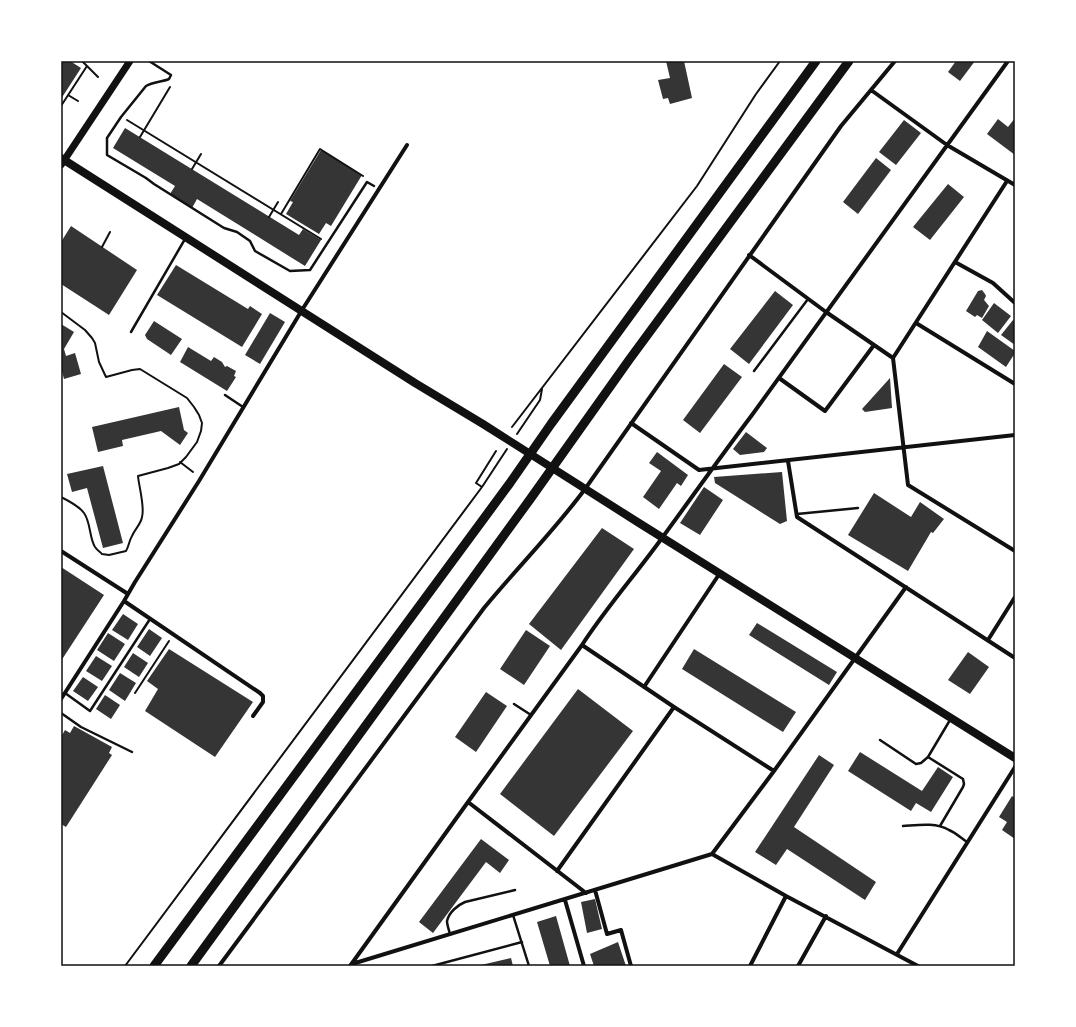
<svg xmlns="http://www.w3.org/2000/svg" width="1076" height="1027" font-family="Lora,serif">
<rect width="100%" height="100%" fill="#fff"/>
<!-- building -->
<path fill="#353535" d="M61,61H70L81,68L61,99Z
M666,61H684L692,98L670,104L668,98L663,99L658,80L670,78Z
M956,61H975L960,81L948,72Z
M1015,118V155L987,134L998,119L1008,127Z
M904,120L921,133L896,165L879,152Z
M125,128L299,235L303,229L321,240L305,266L197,199L192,208L170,194L175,186L113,148Z
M321,150L362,175L331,226L326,223L319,234L286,214L293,202L290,201Z
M876,158L891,170L858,214L843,202Z
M948,184L964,197L930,240L913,227Z
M71,226L137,270L109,315L61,284V242Z
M176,265L248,309L250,306L262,314L242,347L157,295Z
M982,290L985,294L986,296L984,300L989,306L982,318L977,315L975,317L966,311L978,291Z
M775,291L793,305L749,364L730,349Z
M994,303L1011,316L998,333L982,320Z
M270,313L285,322L260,364L245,355Z
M1013,320L1015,321V345L1001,335Z
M154,321L182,339L171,355L147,339L145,335Z
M61,324L74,332L64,349L66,356L75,353L81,374L64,379L61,368Z
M987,331L1015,351V353L1006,367L978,347Z
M188,347L211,361L214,357L222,362L225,367L227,366L236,371L234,376L236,377L227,391L180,362Z
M724,364L742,377L700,433L683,420Z
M890,378L892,408L865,412L862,409Z
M179,407L184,430L188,433L180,445L161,431L122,440L123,446L98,452L92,427Z
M746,432L767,448L764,452L740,455L733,449Z
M657,452L688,475L681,486L677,483L659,509L643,497L661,471L649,463Z
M103,466L123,543L103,548L87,488L72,492L67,474Z
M782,472L787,521L780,524L715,483L714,477Z
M704,487L723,500L700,535L680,523Z
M874,493L911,517L920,502L944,519L933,533L931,532L908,571L848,535Z
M602,528L634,549L561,650L529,624Z
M61,567L104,595L61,661V621L62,619L61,618Z
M123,614L138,624L128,640L112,630Z
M757,623L837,672L829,685L749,635Z
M149,629L162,638L150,656L137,647Z
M526,630L550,646L524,685L500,669Z
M108,633L125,644L114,661L97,650Z
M169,649L253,702L215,757L145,711L158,689L147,681Z
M694,649L796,712L783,732L682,669Z
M968,652L989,667L970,694L948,680Z
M133,653L148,663L139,677L124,667Z
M96,656L112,666L102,681L86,671Z
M120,673L136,683L125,701L109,690Z
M83,677L98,687L88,701L73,691Z
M578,689L633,731L554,836L500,794Z
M486,692L507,706L476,752L455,737Z
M105,695L120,705L111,719L96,709Z
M74,726L112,747L109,753L112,755L66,827L61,824V737L65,730L70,733Z
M860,752L922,791L938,767L953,777L931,812L916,803L911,811L848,771Z
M819,755L834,765L794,827L876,882L865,900L787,849L776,865L755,852Z
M1012,796L1015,798V839L1002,830L1007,822L999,817Z
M481,839L509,860L500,873L486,862L433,933L419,922Z
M595,899L602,929L587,933L581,902Z
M556,916L570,966H550L537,922Z
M618,942L626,966H594L590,954Z
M511,958L513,966H481V965Z"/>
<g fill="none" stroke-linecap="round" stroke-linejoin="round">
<!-- path -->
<path stroke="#111" stroke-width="2" d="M82,61L98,77
M68,95L78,101
M61,106L87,66
M127,120L321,239
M140,137L170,87
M192,169L201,154
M281,214L320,149L363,176
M269,217L278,202
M102,247L110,232
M61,312L85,330L92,338L95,343L99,362L106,377L132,370L140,369L187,398L194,407L199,415L202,423L201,431L197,442L186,457L179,464L168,468L138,476C139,487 145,507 142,517C141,524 135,529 132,536C129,541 129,546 126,551L109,555L102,554C100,552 97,550 95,547C89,537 91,523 84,513C79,506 69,501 61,497
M512,427L697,186L756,94L780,61
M517,434L540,400L542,389
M180,462L193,472
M482,487L476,483L496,451
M135,693L169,641
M125,966L482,487L507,449"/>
<!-- service -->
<path stroke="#111" stroke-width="2.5" d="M149,61L171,75L169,79C162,82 153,82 146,86L121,117L107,138V155L146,178L154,184L224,228L237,232L250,241L255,251L290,271L310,270L367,182L374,186
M131,332L185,239
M754,371L808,299
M225,395L243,407
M797,514L858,508
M65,693L90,711L150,619
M514,704L531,715
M61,713L81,727L132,752
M880,740L916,764L921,763L928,757L950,720
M928,757L963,779L964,784L963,787L940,826
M903,826C918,825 935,822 949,830C956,833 961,838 967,842
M513,915L529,966
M450,934C449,930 447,925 447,921C449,912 458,905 465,902L515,890
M432,966L522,942"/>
<!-- minor -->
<path stroke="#111" stroke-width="4" d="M871,90L947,145L1015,185
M1007,181L893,358L908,485L1015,551
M749,255L826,312L893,358
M955,262L993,283L1015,303
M916,323L1015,384
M779,378L825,411L874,345
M631,423L699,470L1015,435
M788,461L797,517L1015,658
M61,551L128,594
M124,601L260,693L263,696V702L253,716
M988,640L1015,597
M582,645L674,707L774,771
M644,687L720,573
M61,699L124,601L135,582L199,481L302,310L407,145
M468,802L586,893
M712,854L786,896L918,966
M557,871L674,707
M595,890L607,934L621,930L631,966
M565,900L584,966
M897,954L1015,767
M352,964L712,854L774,771L906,587
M219,966L484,608C517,568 554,531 585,489L841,126L895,61
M350,966L468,802L582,645C606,608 636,574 662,538C692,497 721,456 752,415L1008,61
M750,966L786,896
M798,966L826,916"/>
<!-- tertiary -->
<path stroke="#111" stroke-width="7" d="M61,165L130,61"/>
<!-- secondary -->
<path stroke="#111" stroke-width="8" d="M61,158L415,383L483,424L639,523L1015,758"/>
<!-- trunk -->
<path stroke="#111" stroke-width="9" d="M154,966L510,483L551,424L816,61
M191,966L531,498L629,360L849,61"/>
</g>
<!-- border -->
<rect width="1076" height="1027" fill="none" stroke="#ffffff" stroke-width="124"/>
<rect x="62" y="62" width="952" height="903" fill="none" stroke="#111" stroke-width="1.5"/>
</svg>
